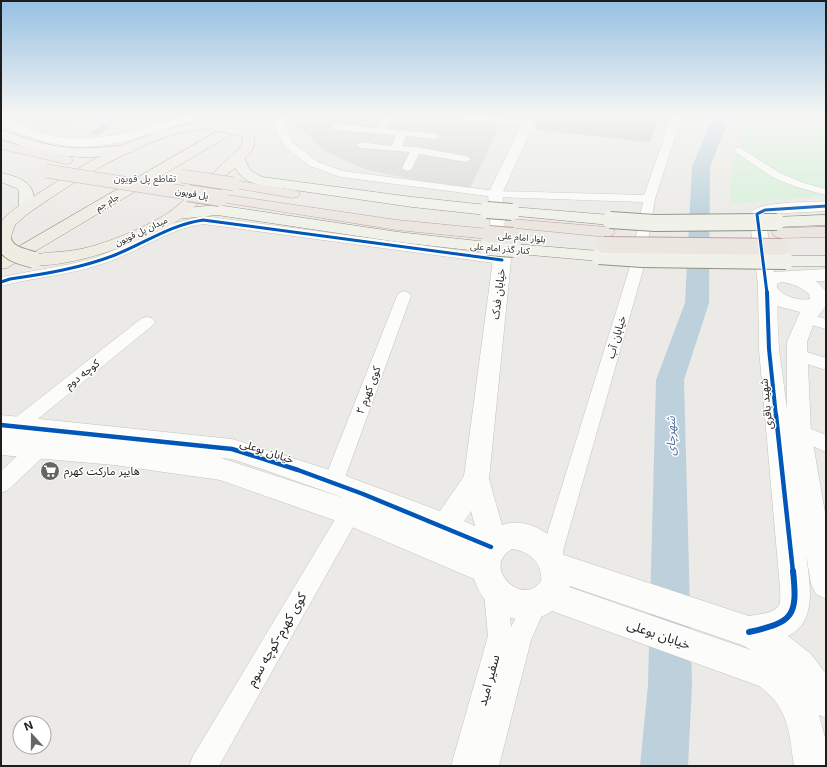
<svg xmlns="http://www.w3.org/2000/svg" width="827" height="767" font-family="Inter,'Noto Sans Arabic',sans-serif">
<rect width="100%" height="100%" fill="#ebeae6"/>
<!-- residential -->
<path fill="#dad9d7" d="M306,115H505L469,190L367,170L324,151L296,124Z"/>
<!-- industrial -->
<path fill="#e8dfe3" d="M4,115H92L65,135L34,129L14,122Z"/>
<!-- park -->
<path fill="#d6f0d9" d="M750,115H826V196L731,203V171Z"/>
<g fill="none" stroke-linecap="round" stroke-linejoin="round">
<!-- canal -->
<path fill="#bcd1dc" fill-rule="evenodd" d="M116,115H126L98,135H92L90,133L92,131Z"/>
<!-- river -->
<path fill="#bcd1dc" fill-rule="evenodd" d="M714,115H730L710,167L709,303L684,380L692,685L688,766H640L648,685L656,380L685,303L692,167Z"/>
</g>
<!-- building -->
<path fill="#ceccc9" stroke="#ceccc7" d="M538,115H659L650,142L537,129Z"/>
<g fill="none" stroke-linecap="round" stroke-linejoin="round">
<!-- minor casing -->
<g stroke="#c2c2c0" stroke-width="1">
<path id="minor" d="M280,115H291L286,120L284,124L293,143L318,162L343,171L495,191L644,195L672,115H682L655,199L643,270L559,565L551,568L543,565L540,557L629,270L643,202L495,197L341,177L310,166L285,147L274,124Z
M383,115H393L386,129L435,133L440,136L435,139L406,136L402,146L416,147L466,156L471,159L466,162L419,154L411,170L407,171L402,168L410,152L361,148L356,145L361,142L392,146L396,135L336,130L331,127L336,124L377,128Z
M445,115H477L528,120L533,123L528,126L449,118Z
M739,147L780,173L804,183L826,189V195L796,187L772,177L735,152L734,150Z
M203,216L502,256L507,257L509,260L507,263L502,264L203,224C168,229 138,252 105,263C71,275 35,277 1,286V277L71,264L95,258L124,246L168,225Z
M404,291L409,293L411,296L343,483L340,489L333,492L326,489L323,483L397,296L399,293Z
M806,313L826,319V329L801,322L798,318L801,314Z
M147,317L152,318L155,322L152,326L23,431L17,434L11,431L8,426L11,421L142,318Z
M797,349L826,358V370L791,359L789,355L791,351Z
M799,424L826,435V452L792,437L790,432L792,427Z
M40,439L47,441L49,447L47,453L8,490L1,493V471L33,441Z
M350,503L357,506L360,513L357,520L219,766H189L193,756L343,506Z
M496,580L504,584L508,592L511,627L527,596L535,592L543,596L547,604L531,640L499,766H451L488,636L484,592L488,584Z"/>
</g>
<!-- tertiary casing -->
<g stroke="#c2c2c0" stroke-width="1">
<path id="tertiary" d="M187,115H206L204,117C166,128 123,146 83,147C54,147 26,136 1,125V116C18,121 32,131 49,135C96,146 142,128 187,115Z
M523,115H535L534,123L502,194L511,260L489,479L502,525C525,516 555,533 564,555L749,616C757,614 775,614 779,605C781,600 780,593 780,588L759,349L758,285L749,214C759,200 809,203 826,201V211L768,214L765,216L774,272L826,269V281H816L826,291V306L815,320L807,342L811,432L826,518V599L816,594L811,584L806,554C809,581 819,621 788,636L811,654L826,674V718L819,715L826,741V766H794C789,732 789,708 759,686L552,611C520,632 485,613 474,579L345,524L220,480L114,465L1,455V415L232,439L330,470L440,511L464,476L493,260L488,194L522,123ZM781,282C792,283 801,287 809,294L810,299C798,301 785,297 777,288V284ZM777,306L800,312L787,342V409L779,349ZM221,458L232,459L265,470L347,499ZM471,511L475,526L464,521ZM512,549C529,551 543,563 541,581C523,608 480,567 512,549ZM570,586L742,645L751,650L569,587Z"/>
</g>
<!-- secondary casing -->
<g stroke="#8f9380" stroke-width="1">
<path id="secondary" d="M1,130C16,134 31,141 46,144C74,151 99,148 127,145L132,146L134,149L132,152L127,153C116,154 104,156 93,157C61,158 30,150 1,138Z
M238,154L243,155L250,170L262,177L412,197L487,205L492,207L495,210L492,213L487,215L412,207L260,185C244,181 236,174 231,158L233,155Z
M1,173C16,176 33,181 34,198C34,203 35,206 32,210L27,212L22,210L19,207V191L16,188L1,182Z
M217,205L398,232L487,242L493,243L495,247L493,251L487,252L398,242L217,215L177,219L172,217L169,214L172,211L177,209Z
M512,207L610,215L616,217L618,220L616,223L610,225L507,215L504,212L507,209Z
M826,215V225L777,227L771,225L769,222L771,219L777,217Z
M514,244L599,251L605,252L608,256L605,260L599,261L508,253L506,249L508,245Z
M786,256H826V266H786L780,265L777,261L780,257Z"/>
</g>
<!-- primary casing -->
<g stroke="#9f9a85" stroke-width="1">
<path id="primary" d="M245,115H260L243,126C253,132 257,138 253,149C245,160 232,170 222,179C209,191 197,206 183,217C155,239 62,272 28,264L25,260L28,256C48,251 69,253 89,247C110,242 156,223 172,210C196,191 218,168 240,147L243,142L241,136L235,132L7,268L1,269V257Z
M216,120L220,121L222,124L220,127C204,130 188,130 172,135C119,152 72,183 26,215L15,225L9,242L1,243V222L6,216C18,205 33,197 47,188C98,154 153,126 216,120Z"/>
</g>
<!-- trunk casing -->
<g stroke="#bda0a5" stroke-width="1">
<path id="trunk" d="M1,141L71,157L73,160L71,163L66,164L1,149Z
M234,180L293,190L298,191L300,194L298,197L293,198L229,187L227,184L229,181Z
M220,194L397,220L489,229L495,231L497,234L495,237L489,239L397,230L215,201L213,198L215,195Z
M511,219L607,227L613,229L615,232L613,235L607,237L505,227L503,224L505,221Z
M826,227V237L780,238L774,236L772,233L774,230L780,228Z"/>
</g>
<!-- minor -->
<use href="#minor" fill="#fcfcfb" fill-rule="evenodd"/>
<!-- tertiary -->
<use href="#tertiary" fill="#fcfcfb" fill-rule="evenodd"/>
<!-- secondary -->
<use href="#secondary" fill="#f0f2ea" fill-rule="evenodd"/>
<!-- primary -->
<use href="#primary" fill="#efece4" fill-rule="evenodd"/>
<!-- trunk -->
<use href="#trunk" fill="#ece6e1" fill-rule="evenodd"/>
<!-- secondary-bridge casing -->
<g stroke="#8f9380" stroke-width="18" stroke-linecap="butt">
<path id="secondary-bridge" d="M487,210L512,212
M610,220L655,223L777,222
M487,247L514,249
M599,256L642,259L786,261"/>
</g>
<!-- primary-bridge-far1 casing -->
<g stroke="#9f9a85" stroke-width="14" stroke-linecap="butt">
<path id="primary-bridge-far1" d="M216,124L239,129"/>
</g>
<!-- primary-bridge casing -->
<g stroke="#9f9a85" stroke-width="18" stroke-linecap="butt">
<path id="primary-bridge" d="M3,239C6,254 21,256 34,260"/>
</g>
<!-- trunk-bridge-far1 casing -->
<g stroke="#bda0a5" stroke-width="14" stroke-linecap="butt">
<path id="trunk-bridge-far1" d="M46,171L194,194
M181,176L234,184"/>
</g>
<!-- trunk-bridge casing -->
<g stroke="#bda0a5" stroke-width="18" stroke-linecap="butt">
<path id="trunk-bridge" d="M188,193L220,198
M489,234L513,236
M604,245L782,247"/>
</g>
<!-- secondary-bridge -->
<use href="#secondary-bridge" stroke="#f0f2ea" stroke-width="16"/>
<!-- primary-bridge-far1 -->
<use href="#primary-bridge-far1" stroke="#efece4" stroke-width="13"/>
<!-- primary-bridge -->
<use href="#primary-bridge" stroke="#efece4" stroke-width="16"/>
<!-- trunk-bridge-far1 -->
<use href="#trunk-bridge-far1" stroke="#ece6e1" stroke-width="13"/>
<!-- trunk-bridge -->
<use href="#trunk-bridge" stroke="#ece6e1" stroke-width="16"/>
<!-- cycleway-far3 casing -->
<g stroke="#fff" stroke-width="5">
<path id="cycleway-far3" d="M1,282L10,279C45,274 81,268 115,255C145,243 170,225 203,220L502,260
M767,293L757,214L765,210L826,206"/>
</g>
<!-- cycleway-far2 casing -->
<g stroke="#fff" stroke-width="6">
<path id="cycleway-far2" d="M767,292L769,349L776,416"/>
</g>
<!-- cycleway-far1 casing -->
<g stroke="#fff" stroke-width="7">
<path id="cycleway-far1" d="M776,415L793,572
M1,425L232,449L298,470L363,494L491,547"/>
</g>
<!-- cycleway casing -->
<g stroke="#fff" stroke-width="8">
<path id="cycleway" d="M749,632C793,622 798,617 793,571"/>
</g>
<!-- cycleway-far3 -->
<use href="#cycleway-far3" stroke="#0057b8" stroke-width="3"/>
<!-- cycleway-far2 -->
<use href="#cycleway-far2" stroke="#0057b8" stroke-width="4"/>
<!-- cycleway-far1 -->
<use href="#cycleway-far1" stroke="#0057b8" stroke-width="4.5"/>
<!-- cycleway -->
<use href="#cycleway" stroke="#0057b8" stroke-width="6"/>
</g>
<!-- sky -->
<linearGradient id="sky" x2="0" y2="1"><stop stop-color="#96c0e3"/><stop offset="0.52" stop-color="#f6f6f4"/><stop offset="1" stop-color="#f6f6f4" stop-opacity="0"/></linearGradient>
<rect width="827" height="222" fill="url(#sky)"/>
<!-- icons -->
<defs>
<g id="supermarket-disc" transform="scale(1)"><circle r="9.5" fill="#656563" stroke="#fff"/><path d="M-6-5.5h2.5l.6 2H6L4.5 2H-2.5L-4.4-4H-6ZM-1.5 3.2a1.3 1.3 0 1 0 .1 0ZM3 3.2a1.3 1.3 0 1 0 .1 0Z" fill="#fff"/></g>
</defs>
<g fill-rule="evenodd">
<use href="#supermarket-disc" x="50" y="471"/>
</g>
<g text-anchor="middle" dominant-baseline="central" stroke-width="3" stroke-linejoin="round" paint-order="stroke">
<!-- far-street labels -->
<g font-size="9" fill="#1d1d1d" stroke="#fff">
<text transform="translate(192 193) rotate(9)">پل قویون</text>
<text transform="translate(107 202) rotate(-31)">جام جم</text>
<text transform="translate(141 231) rotate(-25)">میدان پل قویون</text>
<text transform="translate(522 237) rotate(5)">بلوار امام علی</text>
<text transform="translate(500 248) rotate(5)">کنار گذر امام علی</text>
</g>
<!-- far-neighbourhood labels -->
<g font-size="10" fill="#505050" stroke="#fff">
<text x="145" y="178">تقاطع پل قویون</text>
</g>
<!-- street labels -->
<g font-size="11" fill="#1d1d1d" stroke="#fff">
<text transform="translate(498 294) rotate(-83)">خیابان فدک</text>
<text transform="translate(616 337) rotate(-74)">خیابان آب</text>
<text transform="translate(82 374) rotate(-38)">کوچه دوم</text>
<text transform="translate(368 390) rotate(-69)">کوی کهرم ۲</text>
<text transform="translate(766 404) rotate(-96)">شهید باقری</text>
<text transform="translate(267 451) rotate(18)">خیابان بوعلی</text>
</g>
<!-- poi labels -->
<g font-size="11" fill="#1d1d1d" stroke="#fff" text-anchor="start">
<text x="64" y="471">هایپر مارکت کهرم</text>
</g>
<!-- water labels -->
<g font-size="12" font-style="italic" fill="#5370a3" stroke="#fff">
<text transform="translate(670 436) rotate(-90)">شهرچای</text>
</g>
<!-- near-street labels -->
<g font-size="13" fill="#1d1d1d" stroke="#fff">
<text transform="translate(659 634) rotate(19)">خیابان بوعلی</text>
<text transform="translate(276 639) rotate(-60)">کوی کهرم-کوچه سوم</text>
<text transform="translate(488 680) rotate(-75)">سفیر امید</text>
</g>
</g>
<!-- border -->
<rect width="827" height="767" fill="none" stroke="#1d1d1d" stroke-width="4"/>
<!-- north arrow -->
<g transform="translate(32 735) rotate(339)"><circle r="19" fill="#ffffff" stroke="#a5a5a5"/>
<path d="M0-3L7 15L0 10L-7 15Z" fill="#656563"/>
<text y="-6" font-size="11" font-weight="bold" text-anchor="middle" fill="#1d1d1d">N</text>
</g>
</svg>
